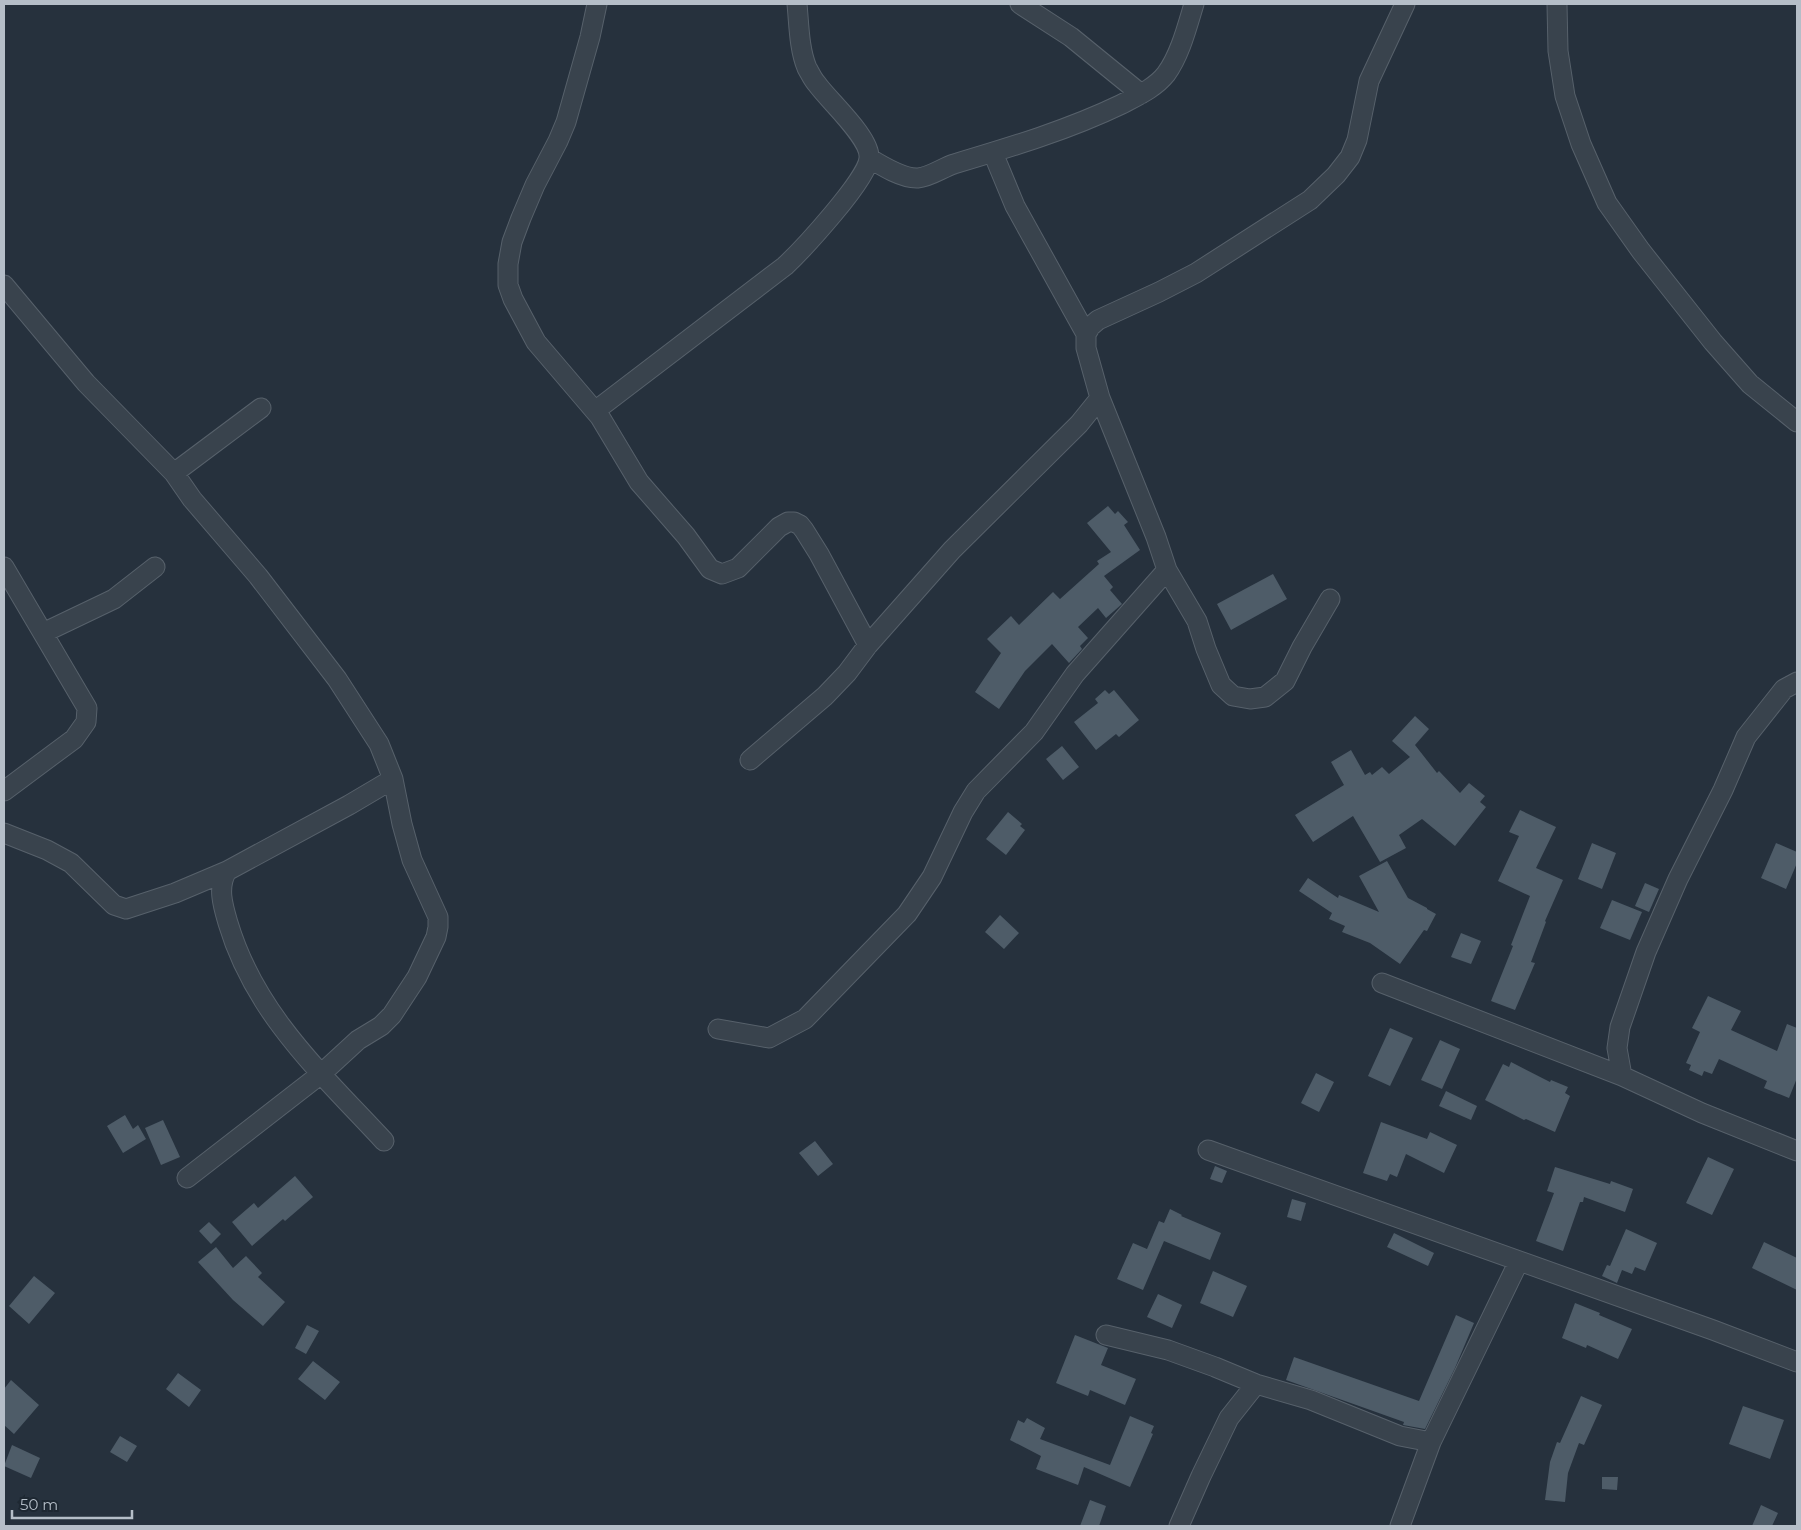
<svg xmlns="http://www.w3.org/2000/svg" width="1801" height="1530" font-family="Montserrat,sans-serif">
<rect width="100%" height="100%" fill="#26313d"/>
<!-- building -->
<path fill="#4e5c68" d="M1108,506L1115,514L1118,511L1128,522L1124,525L1140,550L1104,576L1113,587L1110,590L1122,604L1106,618L1098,608L1078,627L1088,638L1080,646L1082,649L1069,663L1052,644L1025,671L999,709L975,692L1001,653L987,639L1011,616L1019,625L1053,592L1060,599L1099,564L1097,561L1111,552L1087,523Z
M1273,574L1287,599L1231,630L1217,604Z
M1105,690L1109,694L1114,690L1139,720L1119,737L1116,734L1096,750L1074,722L1098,703L1095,699Z
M1415,716L1429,729L1415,745L1437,773L1439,771L1460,793L1469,783L1485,796L1480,802L1486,807L1455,846L1422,819L1399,835L1406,848L1380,862L1353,816L1313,842L1295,815L1344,785L1331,762L1351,750L1365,775L1370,772L1372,775L1382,767L1389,774L1410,757L1392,741Z
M1062,746L1079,767L1063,780L1046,759Z
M1520,810L1556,827L1536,868L1563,880L1545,921L1546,922L1531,962L1535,963L1515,1010L1491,1001L1513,946L1511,945L1530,896L1498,881L1519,836L1509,832Z
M1008,812L1022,824L1020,826L1025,830L1006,855L986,839Z
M1592,843L1616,853L1602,889L1578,879Z
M1776,843L1797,852V863L1786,889L1761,878Z
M1387,861L1408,898L1427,908V909L1436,914L1427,931L1424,930L1400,964L1370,943L1342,932L1345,926L1329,919L1332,913L1299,891L1308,878L1338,898L1339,895L1379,912L1359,876Z
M1645,883L1659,889L1649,912L1635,906Z
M1612,900L1642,912L1630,940L1600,928Z
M1000,915L1019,933L1004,949L985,932Z
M1461,933L1481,941L1471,964L1451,957Z
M1708,996L1741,1011L1731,1030L1777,1051L1787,1024L1797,1028V1078L1789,1098L1764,1088L1767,1081L1719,1059L1712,1074L1704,1071L1702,1076L1689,1070L1691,1065L1686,1063L1700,1032L1692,1028Z
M1390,1028L1413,1038L1390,1086L1368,1076Z
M1440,1040L1460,1049L1442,1089L1421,1080Z
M1511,1062L1550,1082L1551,1080L1568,1087L1565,1093L1570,1096L1555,1132L1526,1119L1524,1120L1485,1100L1503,1064L1509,1067Z
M1316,1073L1334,1082L1319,1112L1301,1103Z
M1446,1091L1477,1106L1471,1120L1439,1106Z
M125,1115L133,1129L138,1125L146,1139L123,1153L107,1126Z
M163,1120L180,1157L161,1165L145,1128Z
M1381,1122L1427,1139L1430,1132L1457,1145L1444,1173L1406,1154L1397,1177L1390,1174L1387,1181L1363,1173Z
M815,1141L833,1164L818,1176L799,1153Z
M1708,1157L1734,1169L1712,1215L1686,1203Z
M1215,1166L1227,1171L1222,1183L1210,1179Z
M1555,1167L1610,1184L1611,1181L1633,1189L1625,1212L1584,1197L1583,1202H1580L1563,1251L1536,1241L1554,1193L1547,1191Z
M295,1176L313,1197L285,1221L283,1219L252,1246L232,1222L254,1203L258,1208Z
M1292,1199L1306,1203L1301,1221L1287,1217Z
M1170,1209L1182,1215L1181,1216L1221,1233L1210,1260L1164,1241L1143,1290L1117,1279L1133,1243L1147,1249L1159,1221L1164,1223Z
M209,1222L221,1234L211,1244L199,1231Z
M1626,1229L1657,1243L1645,1271L1635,1267L1632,1274L1622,1270L1617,1283L1602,1276L1607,1265L1610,1266Z
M1394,1233L1434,1253L1428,1266L1387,1247Z
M1764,1242L1797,1258V1290L1752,1268Z
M216,1247L233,1268L246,1256L262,1273L258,1277L285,1302L263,1326L233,1300L198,1262Z
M1213,1271L1247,1286L1233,1317L1200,1303Z
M34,1276L55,1293L29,1324L9,1306Z
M1158,1294L1182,1305L1172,1328L1147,1317Z
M1575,1303L1600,1313L1599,1315L1632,1329L1618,1359L1587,1345L1586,1348L1562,1338Z
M1456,1315L1474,1323L1455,1368L1425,1429L1403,1425L1404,1422L1286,1380L1294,1357L1419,1401Z
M307,1325L319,1331L306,1354L295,1348Z
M1075,1335L1108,1348L1101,1365L1136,1379L1125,1405L1090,1390L1088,1396L1056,1383Z
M313,1361L340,1382L325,1400L298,1379Z
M178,1373L201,1390L189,1407L166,1389Z
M11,1380L39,1405L14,1434L4,1425V1389Z
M1581,1396L1602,1405L1584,1445L1579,1443L1568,1473L1565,1502L1545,1500L1550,1462L1557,1442L1560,1443Z
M1743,1406L1784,1420L1770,1459L1729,1444Z
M1130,1416L1154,1426L1151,1433L1153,1434L1130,1487L1084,1467L1078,1485L1036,1469L1041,1456L1010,1440L1018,1420L1024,1423L1027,1418L1045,1428L1040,1439L1110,1465Z
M120,1436L137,1446L127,1462L110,1452Z
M12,1445L40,1458L31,1478L4,1466Z
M1602,1477H1618L1617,1490L1602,1489Z
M1090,1500L1106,1506L1099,1526H1080Z
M1761,1505L1778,1513L1772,1526H1752Z"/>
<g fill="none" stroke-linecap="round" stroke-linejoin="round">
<!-- street casing -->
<g stroke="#57616b" stroke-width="21">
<path id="street" d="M597,4L590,37L566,122L558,141L535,185L521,218L512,242L508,264V285L513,299L536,342L600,417L639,482L686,536L710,569L722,574L738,568L779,527L788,522H794L800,525L804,530L819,554L868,645
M1020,4L1071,37L1141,94
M1557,4L1558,51L1565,96L1581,144L1607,203L1641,251L1713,342L1750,384L1797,422
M993,153L1015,206L1086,334
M869,158C882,166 903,179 918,178C930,177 942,168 954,164C1011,147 1068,130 1122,104C1137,96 1155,88 1166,74C1180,55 1187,27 1194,4
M4,285L86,383L174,473L192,499L258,576L337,679L379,744L393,779L402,824L412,860L438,917V927L436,937L417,977L392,1015L381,1026L358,1040L321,1074L187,1178
M595,411L785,266C802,250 868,179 869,158C871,138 829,101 817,84C813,80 810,73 807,68C799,49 799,24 797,4
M174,473L261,408
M4,567L87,708L86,722L74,739L4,791
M1330,599L1302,647L1285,681L1265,697L1250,699L1233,696L1221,685L1206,649L1197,621L1167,570L1156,537L1100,398L1086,348V334L1091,326L1098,320L1159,292L1196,273L1310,200L1336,175L1350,157L1357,140L1369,81L1405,4
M43,633L114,599L155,567
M1797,682L1784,689L1746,737L1723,790L1678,879L1646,952L1620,1027L1617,1048L1622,1076L1702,1113L1797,1151
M750,760L825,696L847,673L868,645L952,550L1079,424L1100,398
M4,833L47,850L71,863L114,905L126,909L175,893L227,871
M1382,983L1622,1076
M718,1029L769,1038L805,1019L907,914L932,877L963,812L976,791L1034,732L1075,674L1167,570
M384,1141C321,1073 255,1014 228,923C223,906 217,887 227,871L349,805L393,779
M1208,1150L1713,1330L1797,1362
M1106,1335L1168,1350L1215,1367L1256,1384L1311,1400L1400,1436L1431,1442
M1179,1526L1201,1476L1229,1418L1256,1384
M1400,1526L1431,1442L1519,1261"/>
</g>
<!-- street -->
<use href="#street" stroke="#39434d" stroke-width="19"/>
</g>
<!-- border -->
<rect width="1801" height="1530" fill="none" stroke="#b5bec8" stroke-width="10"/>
<!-- scale -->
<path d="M12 1510v8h120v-8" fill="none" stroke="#b5bec8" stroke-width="2.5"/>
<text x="20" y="1510" font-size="15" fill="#b5bec8" stroke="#1e2832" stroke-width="4" paint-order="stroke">50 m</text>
</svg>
